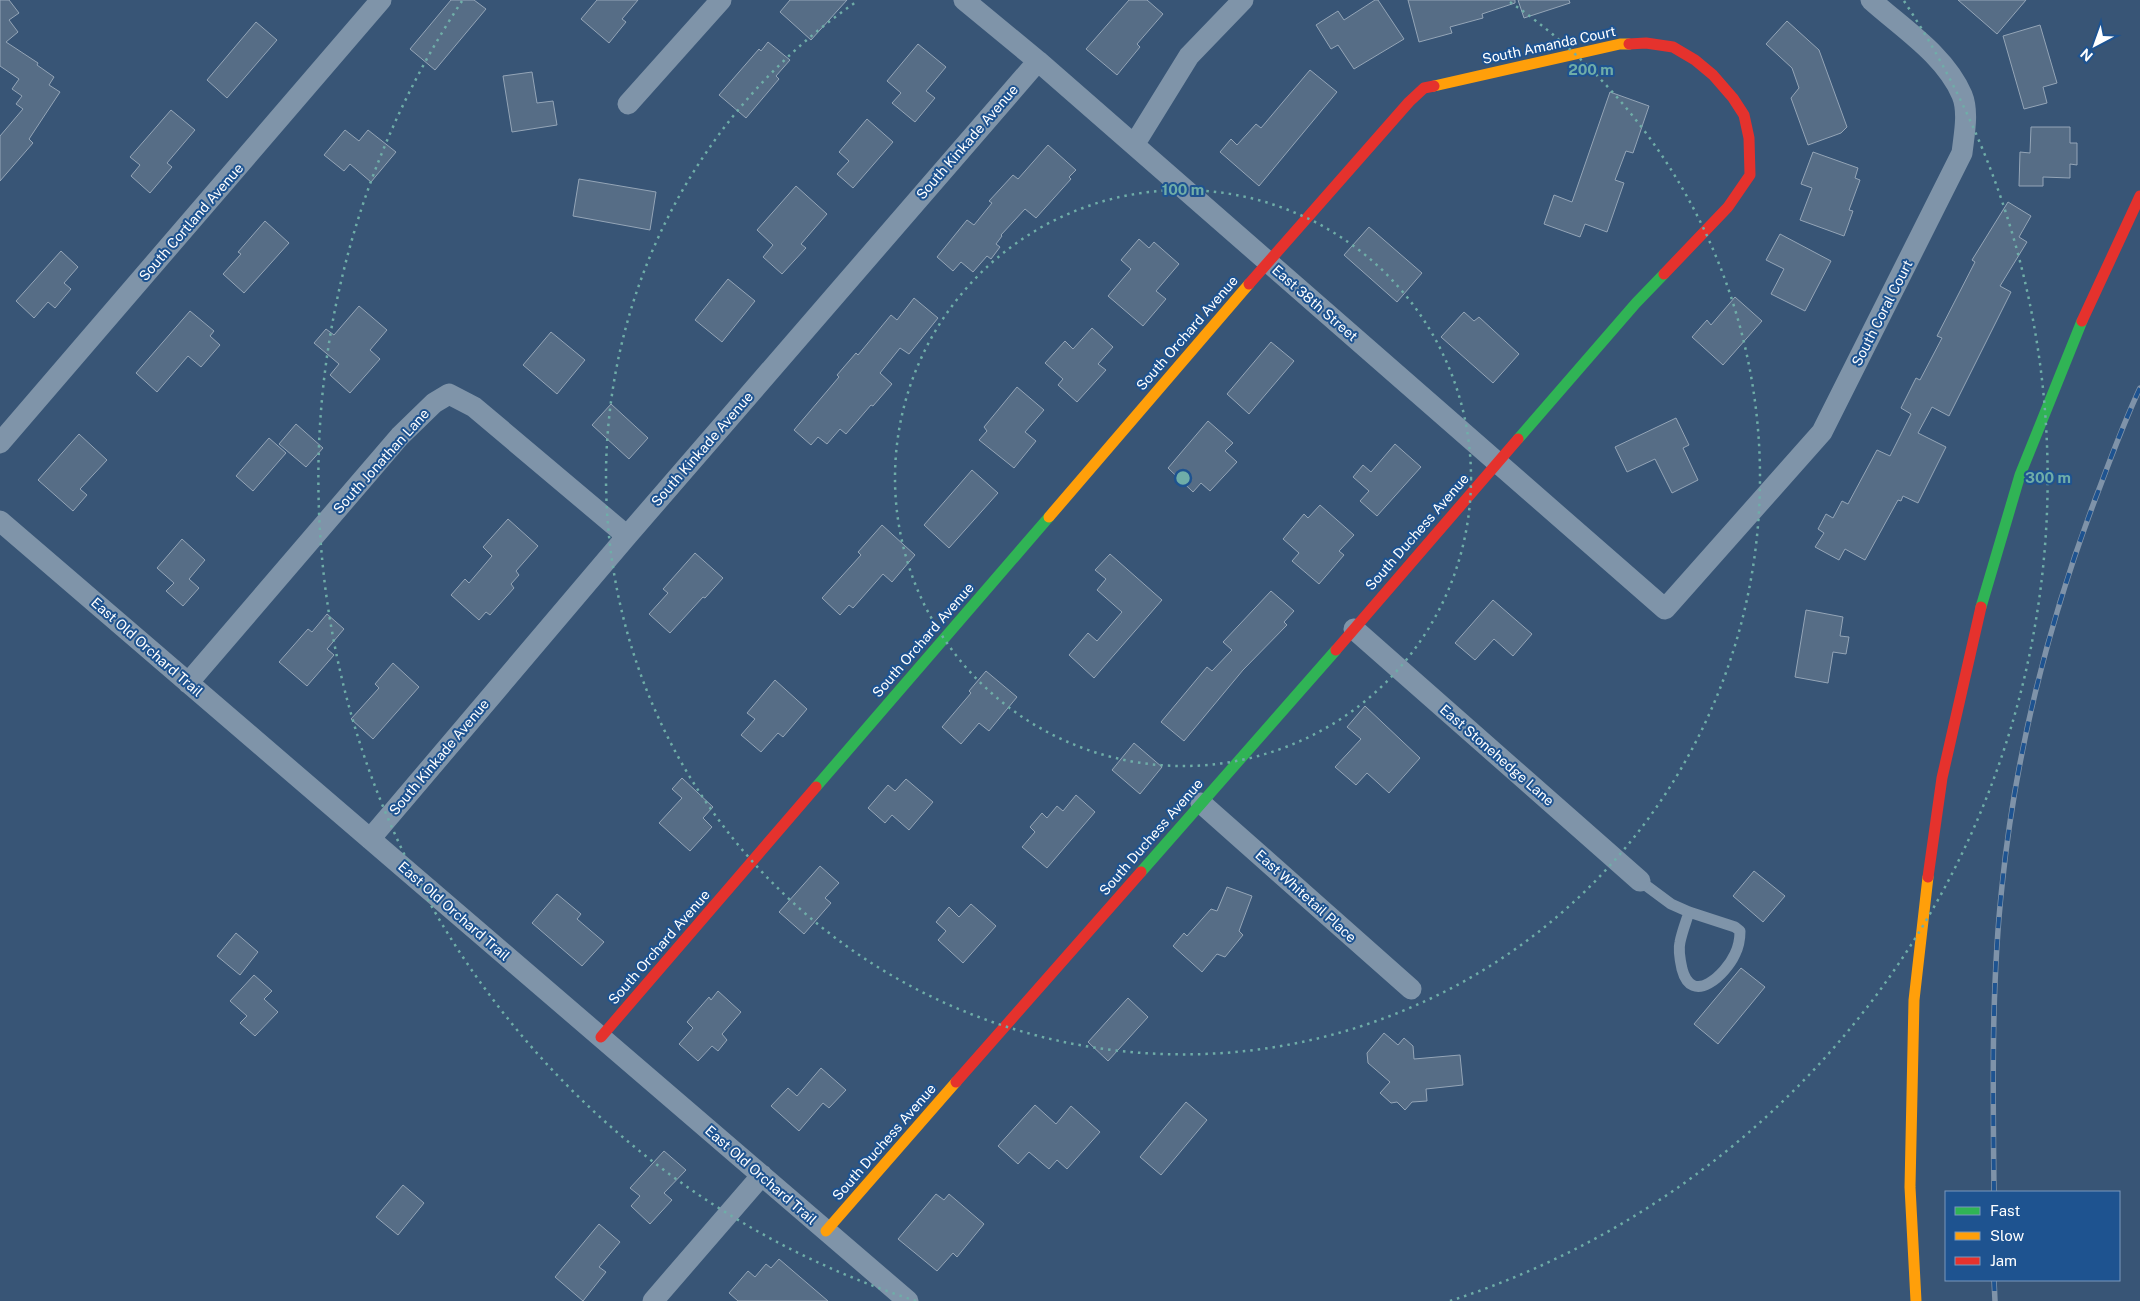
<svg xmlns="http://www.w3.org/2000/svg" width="2140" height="1301" font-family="'Public Sans',sans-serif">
<rect width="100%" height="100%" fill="#385576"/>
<!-- building -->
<path fill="#566d86" stroke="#94a5b7" d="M0,0H9L19,13L9,20L18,32L6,42L38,63L37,65L54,77L49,85L60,92L29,139L33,143L0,181V136L23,109L16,104L22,96L12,89L19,79L0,66Z
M451,0H474L486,9L435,70L410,49Z
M597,0H638L622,19L626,22L609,43L581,19Z
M790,0H847L811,40L780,12Z
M1129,0H1147L1163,14L1137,44L1140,47L1117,75L1086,49Z
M1375,0H1378L1404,39L1354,69L1338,45L1331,49L1316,25L1338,11L1344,20Z
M1408,0H1515V3L1482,14L1483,18L1450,27L1452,33L1419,42Z
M1518,0H1569L1570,3L1524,18Z
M1958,0H2026L1997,34Z
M1787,21L1819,50L1847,127L1841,133L1808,145L1791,98L1799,88L1792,68L1766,44Z
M256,22L277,40L227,98L207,80Z
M2040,25L2057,83L2043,87L2047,103L2024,109L2003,36Z
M768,42L790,60L776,76L779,79L746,118L719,95L759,49L761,51Z
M918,44L946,67L926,91L935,98L915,122L892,103L901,93L887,81Z
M1310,70L1337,92L1259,186L1220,152L1231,139L1237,145L1256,124L1261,128Z
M532,72L537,103L553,101L557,125L512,132L503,76Z
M1610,92L1649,106L1633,153L1626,151L1615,180L1624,183L1607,232L1585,224L1580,237L1544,224L1554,195L1572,202Z
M171,110L195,130L167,163L172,167L150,193L131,176L140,165L130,157Z
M867,119L893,142L853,188L837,174L849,161L839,152Z
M2031,127H2070V143H2077V165L2070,164V178L2043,177V186H2019L2020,152L2030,153Z
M345,130L359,141L368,130L396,152L371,182L350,164L344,171L324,155Z
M1048,145L1076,170L1069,177L1071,179L1036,218L1025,209L1001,235L1002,236L996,244L1000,247L991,259L987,256L973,272L961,262L953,271L937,257L967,220L974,225L992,203L989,201L1013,175L1018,179Z
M1813,152L1858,168L1855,178L1860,180L1849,210L1853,211L1844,236L1800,220L1812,188L1801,184Z
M579,179L656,192L650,230L573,216Z
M796,186L827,214L801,244L806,248L782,274L763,257L773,245L757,230Z
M2008,202L2031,216L2019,237L2027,242L2000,286L2011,292L1949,416L1932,407L1918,433L1946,447L1918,503L1903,496L1901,501L1898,500L1865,560L1845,549L1839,560L1815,547L1824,533L1818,529L1826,514L1833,518L1842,501L1848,504L1877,450L1890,456L1911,414L1901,408L1916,378L1920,380L1942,338L1937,336L1975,262L1972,260Z
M265,221L289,243L244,293L223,274L241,254L238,252Z
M1369,227L1422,273L1397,302L1344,255Z
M1780,234L1831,261L1805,311L1771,294L1784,269L1766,260Z
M1139,239L1149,248L1154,242L1179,264L1156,291L1166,299L1143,326L1108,296L1131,269L1121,260Z
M61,251L78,267L64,283L71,289L55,308L48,302L34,318L16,301Z
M728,279L755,301L722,342L695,320Z
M1735,297L1762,321L1723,365L1692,337L1707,320L1711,325Z
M914,298L938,318L909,354L900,348L880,373L892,384L873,406L871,405L846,434L840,429L827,444L818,437L811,445L794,430L839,377L837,375L856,353L858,355L891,315L897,320Z
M359,306L387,330L370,350L380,359L350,393L330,375L339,364L314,343L326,329L334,335Z
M190,311L214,331L210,336L220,345L201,367L188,356L157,392L136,373Z
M1464,312L1474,321L1479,317L1519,354L1493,383L1441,337Z
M1092,328L1113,347L1098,364L1106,370L1077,402L1058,385L1063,379L1045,363L1065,341L1073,349Z
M551,332L585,360L557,394L523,365Z
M1271,342L1294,361L1249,414L1227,394Z
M1017,387L1044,410L1025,432L1036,441L1014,468L979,440L987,431L984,427Z
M611,404L648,438L629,459L592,425Z
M1676,418L1689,445L1683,448L1698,480L1672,493L1655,459L1627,472L1615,447Z
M1208,421L1233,443L1225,451L1237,462L1210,491L1201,483L1193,492L1168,468Z
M296,424L323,448L306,467L279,444Z
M79,434L107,460L80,489L87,495L73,511L38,480Z
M269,438L286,453L253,491L236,476Z
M1395,444L1421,467L1377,516L1360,501L1369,491L1353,477L1363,465L1371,472Z
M972,470L998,493L949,548L924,525Z
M1320,505L1354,535L1339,551L1344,555L1319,584L1292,561L1299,553L1283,539L1304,514L1308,518Z
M508,519L538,546L516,571L519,575L511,584L514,588L490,615L486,612L479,620L451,595L465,579L469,583L492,556L483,547Z
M882,525L915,555L892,582L883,574L853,608L849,605L840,615L822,598L861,555L858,552Z
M182,539L205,560L189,579L199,588L183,606L166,591L174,583L157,568Z
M695,553L723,578L705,598L703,597L670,633L649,614L668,593L663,589Z
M1110,554L1162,600L1094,678L1069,655L1088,633L1097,641L1122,612L1097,590L1106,579L1095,570Z
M1271,591L1294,611L1284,622L1287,625L1243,670L1184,741L1161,722L1207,667L1212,671L1232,650L1223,642Z
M1493,600L1532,634L1513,656L1494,639L1475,660L1455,643Z
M1806,610L1843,617L1840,636L1849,637L1846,654L1833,652L1828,683L1795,677Z
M327,614L344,629L327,649L334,655L307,686L279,662L308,629L312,632Z
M393,663L419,687L373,739L351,719L379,688L375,684Z
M986,671L1017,697L989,731L979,723L961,744L942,727L971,693L969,691Z
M775,680L807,709L783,737L778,733L761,752L741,735L755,719L747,713Z
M1365,706L1420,758L1389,793L1367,773L1356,785L1335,767L1361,739L1347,727Z
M1134,743L1162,767L1140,794L1112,770Z
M682,778L713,807L703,818L712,827L690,851L659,823L682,798L672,789Z
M906,779L933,802L909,830L892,815L885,823L868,808L888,785L895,791Z
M1076,795L1095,812L1047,868L1022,847L1035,832L1030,827L1042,813L1047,818L1057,806L1063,811Z
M820,866L839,883L825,898L831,903L804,934L779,912Z
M1754,871L1785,896L1763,922L1733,896Z
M1227,887L1252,896L1239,931L1243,935L1225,957L1217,954L1202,972L1173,946L1184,933L1187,936L1211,909L1217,911Z
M557,894L581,914L577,919L604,942L582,966L532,923Z
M971,904L996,926L963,963L938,940L946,931L936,922L949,907L959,917Z
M236,933L258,952L240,975L217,956Z
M1741,968L1765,987L1718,1044L1694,1024Z
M254,975L272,991L264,999L278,1012L255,1036L240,1023L247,1016L230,1001Z
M718,991L741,1012L722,1034L727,1040L718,1051L712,1046L698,1061L679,1044L693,1028L687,1022L709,997L711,1000Z
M1128,998L1148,1017L1108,1061L1088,1042Z
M1384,1033L1398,1045L1404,1038L1413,1046L1414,1059L1460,1055L1463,1085L1426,1089L1427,1101L1412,1102L1405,1110L1397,1102L1391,1103L1380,1093L1390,1082L1368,1063L1367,1053Z
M821,1068L846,1090L829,1108L823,1103L799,1131L771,1106L788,1088L797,1096Z
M1186,1102L1207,1120L1161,1175L1140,1157Z
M1035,1105L1056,1124L1071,1106L1100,1132L1067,1169L1057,1160L1049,1169L1029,1152L1018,1164L998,1146Z
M664,1151L686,1170L664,1193L672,1200L650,1224L631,1206L640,1196L630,1188Z
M403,1185L424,1203L398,1235L376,1217Z
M936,1194L944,1200L949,1194L984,1224L957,1257L953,1253L937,1271L898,1239Z
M599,1224L620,1242L599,1267L606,1272L583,1301L555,1277Z
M779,1259L828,1301H738L729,1293L748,1271L755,1277L766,1264L771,1268Z"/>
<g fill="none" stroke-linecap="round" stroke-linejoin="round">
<!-- lane -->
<path stroke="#7f94a9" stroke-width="11" d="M1640,881L1671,904L1689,912L1735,927L1740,931C1740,939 1739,946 1735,954C1726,974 1692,1007 1682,969C1680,960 1678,950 1680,942C1682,932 1686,922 1689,912"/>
<!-- street -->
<path stroke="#7f94a9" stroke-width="21" d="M964,0L1038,61L1665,609L1822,432L1962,153C1964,135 1969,112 1962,95C1945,55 1902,28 1871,0
M628,104L721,0
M1134,145L1189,56L1243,0
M0,443L381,0
M0,521L908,1301
M1354,629L1640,881
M188,683L400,436L434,403L449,394L474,407L627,536
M1201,803L1411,989
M370,839L627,536L1038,61
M653,1301L762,1175"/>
<!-- fast -->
<path stroke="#30b455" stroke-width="11" d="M1518,439L1636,303L1664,274
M1981,607L2020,475L2082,321
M816,787L1049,517
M1141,872L1336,650"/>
<!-- slow -->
<path stroke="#ff9f0a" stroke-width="11" d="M1434,86L1620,44H1629
M1049,517L1249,284
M826,1231L956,1082
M1916,1301L1910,1187L1914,1000L1928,877"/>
<!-- jam -->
<path stroke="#e5322d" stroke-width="11" d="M1629,44L1646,43L1673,47L1695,60L1713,75L1733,98L1744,115L1749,138L1750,175L1728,207L1664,274
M1249,284L1409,102L1424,88L1434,86
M2082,321L2140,196
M1336,650L1518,439
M1928,877L1942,778L1981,607
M601,1037L816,787
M956,1082L1141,872"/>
<!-- rail casing -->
<g stroke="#7f93a9" stroke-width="5.5">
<path id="rail" d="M1994,1192C1993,1090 1991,988 2002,886C2016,748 2051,613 2101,484C2113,452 2125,420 2140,388
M1994,1280L1995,1301"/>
</g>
<!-- rail -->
<use href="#rail" stroke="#1e5390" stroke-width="4" stroke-dasharray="11" stroke-linecap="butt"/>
</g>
<!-- distance rings -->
<g fill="none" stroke="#6fada8" stroke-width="2.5" stroke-dasharray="2.5 5">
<circle cx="1183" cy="478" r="288"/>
<path d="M1510 2A577 577 0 1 1 856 2"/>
<path d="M916 1301A865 865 0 0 1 462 1M1904 1A865 865 0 0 1 1450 1301"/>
</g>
<g text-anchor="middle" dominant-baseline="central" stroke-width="4" stroke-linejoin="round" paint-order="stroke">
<!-- street labels -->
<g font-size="14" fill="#fff" stroke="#1e5390">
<text transform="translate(1549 45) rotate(-12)">South Amanda Court</text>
<text transform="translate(967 142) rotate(-49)">South Kinkade Avenue</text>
<text transform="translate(191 222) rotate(-49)">South Cortland Avenue</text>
<text transform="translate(1315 303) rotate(41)">East 38th Street</text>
<text transform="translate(1882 313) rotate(-63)">South Coral Court</text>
<text transform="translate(1187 333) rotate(-49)">South Orchard Avenue</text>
<text transform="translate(702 449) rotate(-49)">South Kinkade Avenue</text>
<text transform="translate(381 461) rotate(-48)">South Jonathan Lane</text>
<text transform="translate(1417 532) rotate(-49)">South Duchess Avenue</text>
<text transform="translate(923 640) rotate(-49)">South Orchard Avenue</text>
<text transform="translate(147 647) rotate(41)">East Old Orchard Trail</text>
<text transform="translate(1497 755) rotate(41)">East Stonehedge Lane</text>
<text transform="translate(439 757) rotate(-50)">South Kinkade Avenue</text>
<text transform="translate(1151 837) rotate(-49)">South Duchess Avenue</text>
<text transform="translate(1306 896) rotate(42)">East Whitetail Place</text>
<text transform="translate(454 911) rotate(41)">East Old Orchard Trail</text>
<text transform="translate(659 947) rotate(-49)">South Orchard Avenue</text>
<text transform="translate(884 1142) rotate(-49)">South Duchess Avenue</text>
<text transform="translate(761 1175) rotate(41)">East Old Orchard Trail</text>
</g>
</g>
<circle cx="1183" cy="478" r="8" fill="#6fada8" stroke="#1e5390" stroke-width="2.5"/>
<g font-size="15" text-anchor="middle" font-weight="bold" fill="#6fada8" stroke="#1e5390" stroke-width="4" stroke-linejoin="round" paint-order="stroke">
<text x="1591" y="75">200 m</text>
<text x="1183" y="195">100 m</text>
<text x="2048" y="483">300 m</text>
</g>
<!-- legend -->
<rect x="1945" y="1191" width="175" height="90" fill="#1e5390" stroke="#7898bc"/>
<rect x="1955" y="1207" width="25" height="8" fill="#30b455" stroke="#7898bc"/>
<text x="1990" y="1216" font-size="15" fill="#ffffff">Fast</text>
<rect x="1955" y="1232" width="25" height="8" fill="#ff9f0a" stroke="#7898bc"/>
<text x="1990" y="1241" font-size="15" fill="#ffffff">Slow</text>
<rect x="1955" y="1257" width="25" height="8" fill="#e5322d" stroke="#7898bc"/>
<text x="1990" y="1266" font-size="15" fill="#ffffff">Jam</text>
<!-- north arrow -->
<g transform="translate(2095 45) rotate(221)" stroke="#1e5390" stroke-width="4" paint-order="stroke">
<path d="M0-4L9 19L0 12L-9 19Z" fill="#ffffff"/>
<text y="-8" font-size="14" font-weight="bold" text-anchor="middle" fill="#ffffff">N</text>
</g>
</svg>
